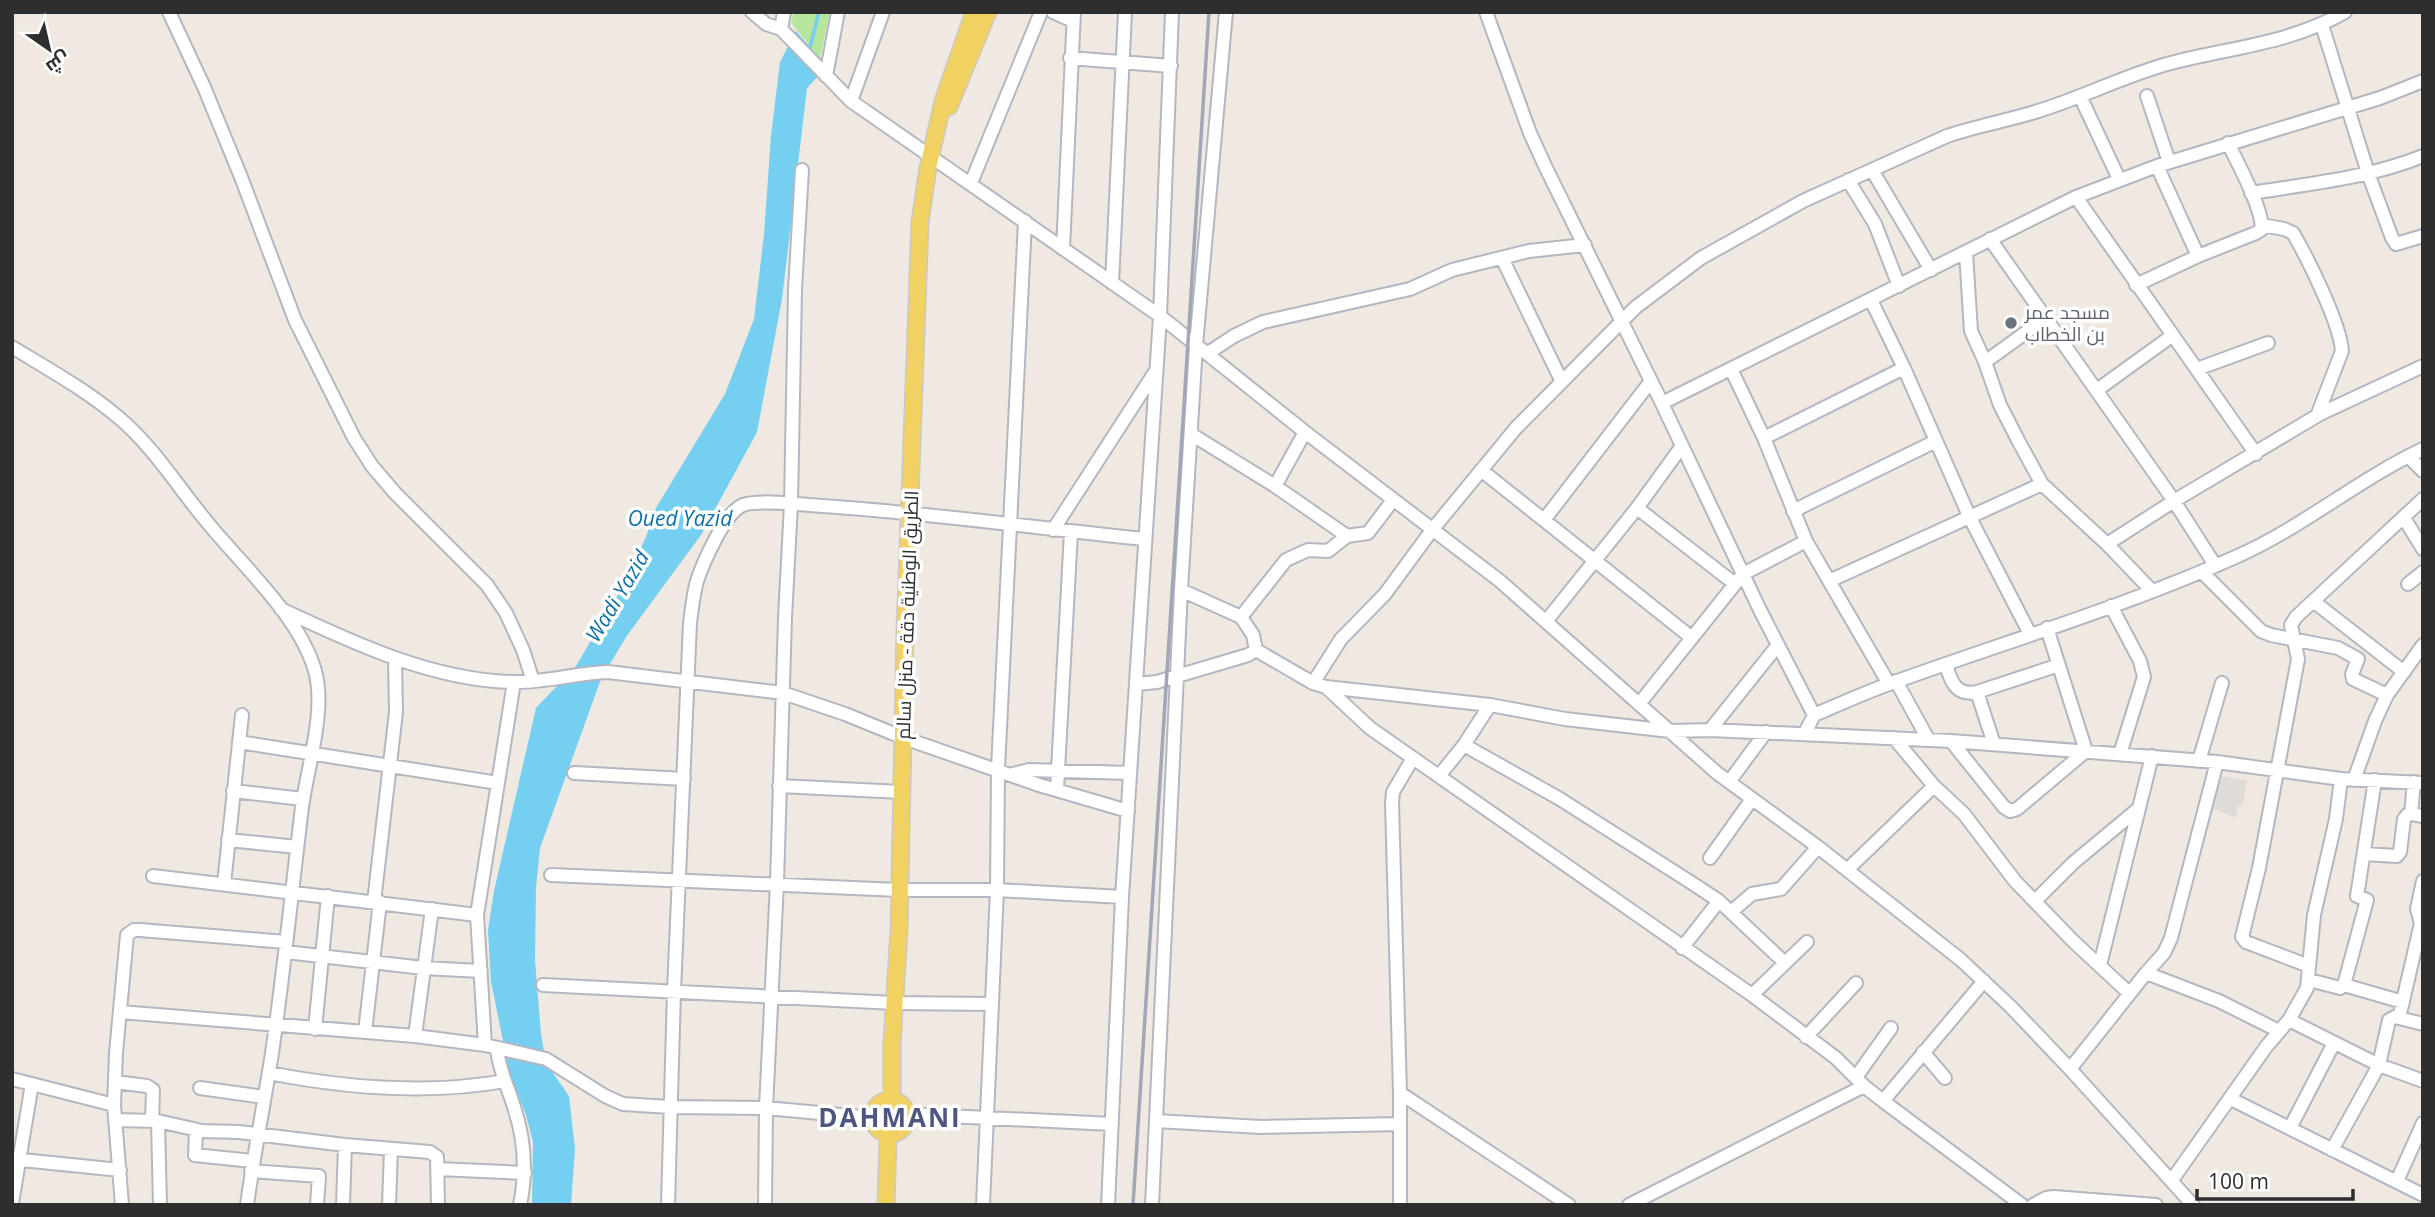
<svg xmlns="http://www.w3.org/2000/svg" width="2435" height="1217" font-family="'Open Sans',Cairo,sans-serif">
<rect width="100%" height="100%" fill="#efe9e1"/>
<!-- green -->
<path fill="#b6e59e" d="M794,12H830L820,58L791,23Z"/>
<!-- plaza -->
<path fill="#dfdcd8" d="M2221,776L2247,780L2243,805L2238,806L2236,818L2211,808Z"/>
<!-- water -->
<path fill="#75cff0" d="M796,31L820,58L824,70L807,88L782,299L757,432L701,535L626,637L601,679L540,848L536,888L535,960L541,1034L546,1063L569,1096L575,1149L571,1205H532L533,1142L526,1115L510,1075L491,982L488,930L494,891L536,708L576,666L623,586L646,537L656,508L725,394L754,319L764,234L771,136L780,62Z"/>
<g fill="none" stroke-linecap="round" stroke-linejoin="round">
<!-- stream -->
<path stroke="#75cff0" stroke-width="3.5" d="M809,51L819,12"/>
<!-- minor casing -->
<g stroke="#b4b7c1" stroke-width="16">
<path id="minor" d="M169,12L204,87L241,177L295,320L354,438L372,466L395,493L487,585L506,613L523,650L533,681
M752,12L766,24L781,29
M784,12L781,29L851,101L1160,316L1305,432L1500,581L1717,773L1818,847L1961,960L2011,1007L2070,1069L2193,1205
M1053,12L1073,21
M1486,12L1530,133L1546,168L1657,393L1760,610L1814,715L1805,733
M2322,25L2368,173L2392,238L2396,244L2423,236
M1070,58L1171,66
M826,76L838,12
M2080,96L2119,179
M2147,96L2169,162
M851,101L883,12
M2157,166L2198,256
M1872,170L1931,270
M1848,180L1875,224L1899,286
M971,183L1041,12
M2251,193C2308,184 2369,178 2423,156
M2076,197L2256,454
M2262,225L2284,229L2293,233C2308,259 2340,323 2342,351L2317,416
M1990,239L2174,501L2215,565
M1063,249L1074,12
M1966,253L1971,331L1985,362L2000,405L2019,442L2042,484L2107,544L2152,591
M1502,258L1562,382
M1112,283L1125,12
M2136,285L2198,256L2256,233L2262,229C2262,207 2238,164 2228,143
M1871,300L1904,368L1970,518L2030,634
M12,347C48,369 86,390 118,417C153,446 178,487 207,522C242,565 300,617 315,671C326,710 308,765 302,807C292,889 284,971 272,1053C264,1104 254,1154 247,1205
M1208,353L1234,336L1263,322L1410,289L1452,270L1529,251L1585,245
M1985,362L2046,318
M1731,369L1764,438L1806,541L1889,684
M2197,369L2268,343
M2097,390L2173,335
M1662,403L2076,197L2157,166L2380,98L2423,81
M1191,434L1275,486L1347,536
M1764,438L1904,368
M2408,456L2423,471
M1481,470L1692,638
M1275,486L1305,432
M1637,508L1735,584
M1793,511L1936,441
M2404,518L2423,549
M1544,520L1651,381
M1053,530L1155,372
M2107,544L2174,501L2320,414L2423,366
M2202,572L2261,631L2271,635L2338,648L2358,659L2352,674L2353,679L2387,695
M1829,581L2042,484
M2408,584L2423,572
M1181,590L1241,617L1253,635L1256,650
M2313,601L2404,672
M2111,606L2140,661L2144,677L2120,754
M281,609C353,643 436,682 517,682C548,682 577,673 608,672L783,693L845,714L904,738L1039,785L1128,811
M1241,617L1286,560L1308,550L1328,551L1347,536L1368,533L1393,500
M1547,620L1637,508L1682,446
M1946,665C1951,682 1956,696 1977,692L1994,744
M1896,681L1928,739
M1313,683L1341,639L1385,594L1432,530L1516,428L1636,307L1701,258L1803,201L1947,136C1976,126 2006,121 2035,112C2082,98 2125,75 2171,63C2232,47 2289,44 2345,12
M1137,684L1157,682L1248,655L1256,650L1313,683L1326,687L1370,728L1752,995L1836,1058L1864,1086L1883,1101L2022,1205
M1326,687L1490,705L1565,719L1670,731L1710,730L1951,741L2217,762L2341,779L2423,783
M1977,692L2059,665
M1639,704L1743,574L1806,541
M1814,715C1840,704 1866,692 1892,683C2008,641 2127,606 2240,555C2304,526 2359,479 2423,449
M1710,730L1778,645
M1894,738L1934,786L1964,814L2015,881L2073,941L2129,993
M1951,741L2004,807L2010,811L2017,809L2086,751L2047,628
M239,742L498,783
M1464,745L1560,799L1695,885L1719,901L1785,963
M2199,761L2222,683
M574,773L684,779
M1013,774L1029,770L1130,773
M1439,776L1464,745L1490,705
M2354,780L2375,721L2387,695L2423,645
M1729,782L1766,732
M2414,782L2411,814L2423,816
M779,786L902,792
M1057,789L1071,532
M233,791L303,799
M228,840L297,847
M2364,854L2397,856L2400,852L2404,819L2407,815L2411,814
M1710,858L1752,799
M1847,870L1934,786
M551,875L899,890H997L1122,897
M153,876L477,915L485,1045
M224,884L242,715
M2035,901L2073,863L2138,809
M374,902L396,712L395,658
M1731,912L1752,894L1781,889L1818,847
M477,915L514,682
M1682,948L1719,901
M286,952L423,968L481,971
M2100,965L2152,756
M2309,966L2246,942L2242,937L2259,868L2298,659L2291,625L2296,617L2423,499
M2146,973L2164,953L2171,938L2217,762
M2309,980L2340,988L2344,985L2367,900L2357,896L2375,780
M543,985L894,1003L992,1004
M2344,985L2403,1002
M1752,995L1807,942
M120,1012L415,1036L485,1045L546,1059L605,1096L623,1104L670,1107L766,1108L873,1118
M2399,1018L2421,923L2417,909L2423,881
M2289,1020L2379,1065L2423,1081
M315,1029L328,896
M365,1032L380,902
M415,1036L432,909
M1806,1037L1856,983
M497,1049C499,1070 508,1087 514,1107C525,1140 527,1171 520,1205
M1923,1052L1945,1078
M2070,1069L2146,973L2219,1001L2279,1031
M269,1073C346,1088 427,1095 505,1081
M1856,1077L1891,1028
M12,1079L114,1105
M115,1082L147,1086L153,1090L152,1121
M200,1088L264,1097
M1400,1093L1569,1205
M2231,1099L2423,1195
M1883,1101L1984,981
M907,1114L1112,1124
M115,1120L158,1121L202,1131L239,1132L345,1145L430,1152L437,1157L438,1205
M158,1121L160,1205
M1156,1121L1261,1127L1399,1124
M2290,1128L2334,1043
M196,1130L195,1155L252,1161
M2332,1150L2379,1065L2389,1020L2395,1017L2423,1024
M12,1159L120,1170
M438,1169L525,1173
M251,1171L319,1176L317,1205
M2172,1180L2266,1047L2289,1020L2307,988L2314,915L2336,819L2341,779
M2397,1181L2423,1123
M12,1203L32,1084
M122,1205L114,1105L116,1053L127,935L134,930H140L286,942
M343,1205L345,1145
M389,1205L391,1149
M668,1205L674,991L690,623C692,609 693,595 697,581C703,563 725,512 743,505C759,499 804,505 822,506C930,513 1037,528 1144,539
M765,1205L766,1108L777,883L785,618L791,504L795,289L802,170
M983,1205L997,890L998,769L1025,221
M1108,1205L1122,897L1160,316L1172,12
M1152,1205L1181,590L1196,345L1226,12
M1400,1205V1093L1392,803L1393,792L1413,758
M1629,1205L1864,1086
M2033,1205L2046,1198L2054,1197L2156,1205"/>
</g>
<!-- major casing -->
<g stroke="#c9c9c9" stroke-width="19">
<path id="major" d="M949,107L988,12
M873 1117a17 17 0 1 1 34 0a17 17 0 1 1-34 0Z
M892,1100V1043L899,930L905,633L920,222L928,168L943,101L974,12
M886,1205L888,1135"/>
</g>
<!-- minor -->
<use href="#minor" stroke="#fff" stroke-width="12"/>
<!-- major -->
<use href="#major" stroke="#f2d163" stroke-width="16"/>
<!-- rail -->
<path stroke="#a3a6b8" stroke-width="3.5" d="M1133,1205L1209,12"/>
</g>
<!-- markers -->
<circle fill="#6b7280" stroke="#fff" stroke-width="2.5" cx="2011" cy="323" r="7"/>
<g text-anchor="middle" dominant-baseline="central" stroke-width="7" stroke-linejoin="round" paint-order="stroke">
<!-- worship labels -->
<g font-size="19" fill="#5b616d" stroke="#fff" text-anchor="start">
<text x="2025" y="312">مسجد عمر<tspan x="2025" dy="22">بن الخطاب</tspan></text>
</g>
<!-- street labels -->
<g font-size="19" fill="#2e2e2e" stroke="#fff">
<text transform="translate(907 615) rotate(-88)">الطريق الوطنية دقة - منزل سالم</text>
</g>
<!-- water labels -->
<g font-size="21" font-style="italic" fill="#0d6fa3" stroke="#fff">
<text x="680" y="518">Oued Yazid</text>
<text transform="translate(617 596) rotate(-59)">Wadi Yazid</text>
</g>
<!-- district labels -->
<g font-size="26" font-weight="bold" letter-spacing="2" fill="#4d5680" stroke="#fff">
<text x="890" y="1117">DAHMANI</text>
</g>
</g>
<!-- border -->
<rect width="2435" height="1217" fill="none" stroke="#2e2e2e" stroke-width="28"/>
<!-- north arrow -->
<g transform="translate(49 49) rotate(146)" stroke="#ffffff" stroke-width="5" paint-order="stroke">
<path d="M0-5L12 26L0 18L-12 26Z" fill="#2e2e2e"/>
<text y="-10" font-size="19" font-weight="bold" text-anchor="middle" fill="#2e2e2e">ش</text>
</g>
<!-- scale -->
<path d="M2197 1189v10h156v-10" fill="none" stroke="#2e2e2e" stroke-width="3.5"/>
<text x="2208" y="1189" font-size="21" fill="#2e2e2e" stroke="#ffffff" stroke-width="5" paint-order="stroke">100 m</text>
</svg>
